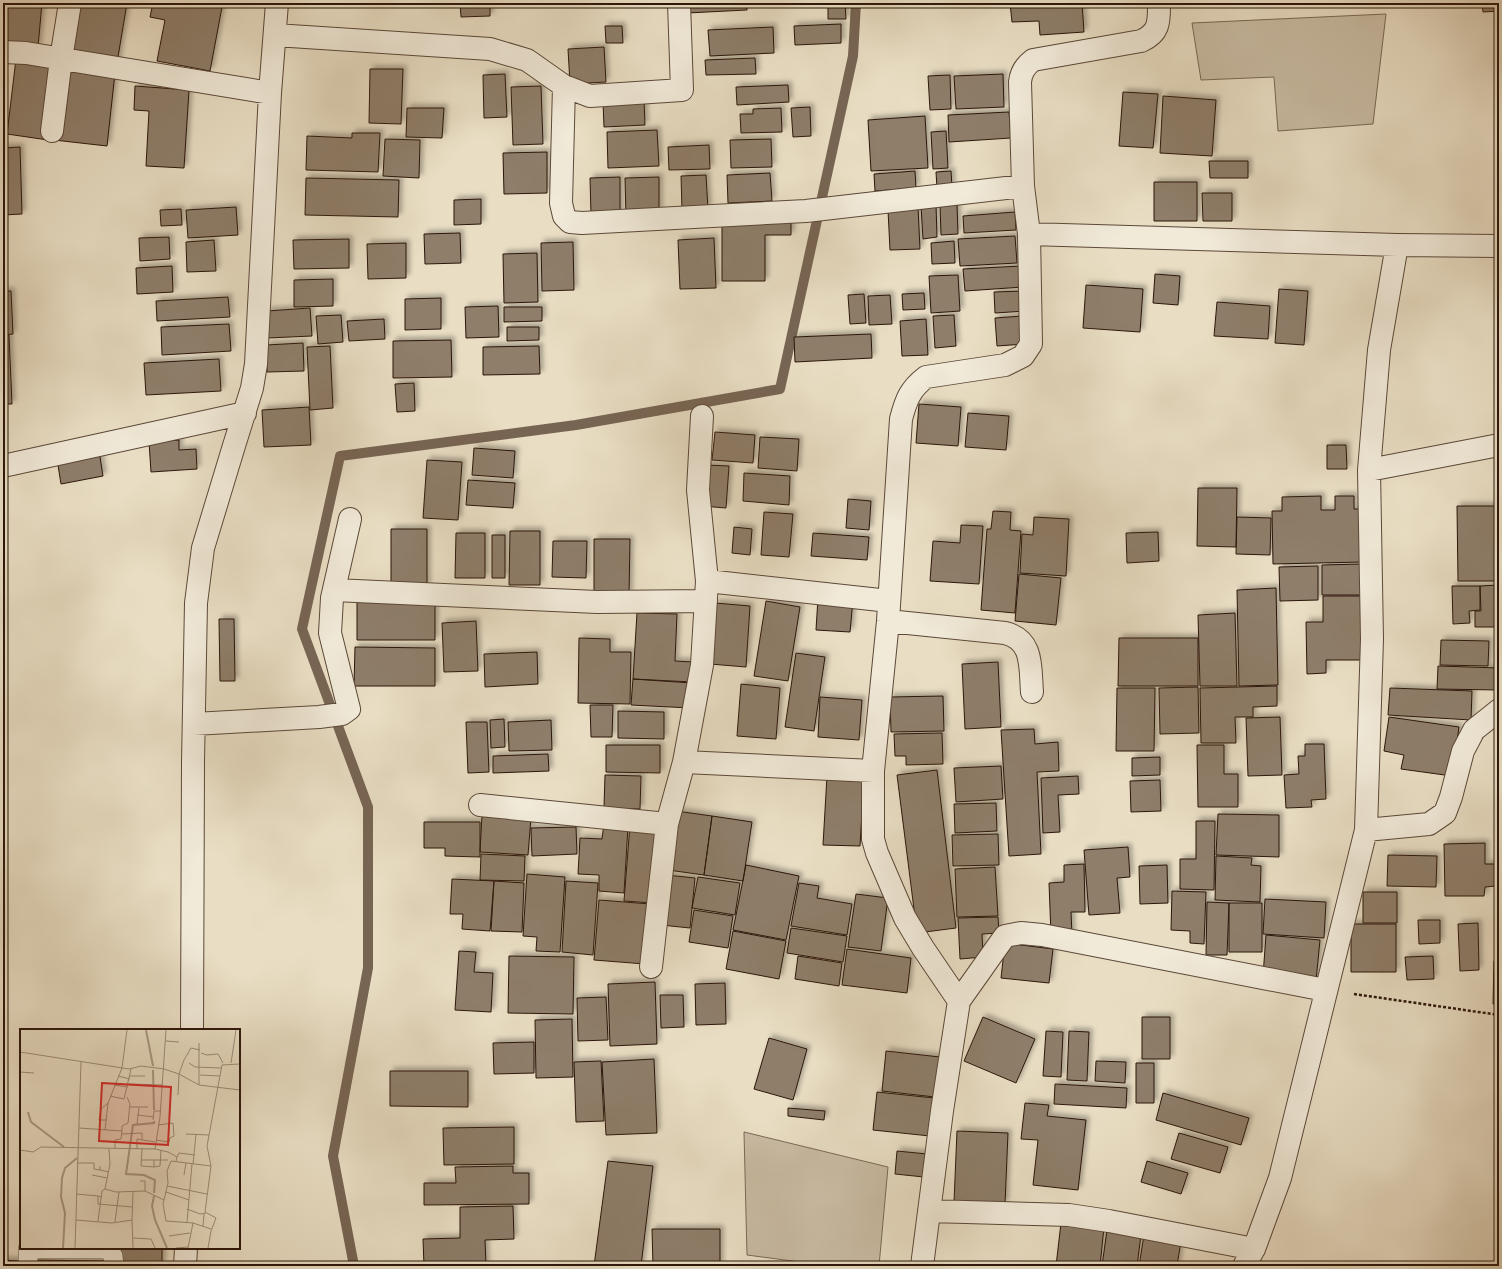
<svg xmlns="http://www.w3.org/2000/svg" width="1502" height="1269" font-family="'Sorts Mill Goudy',serif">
<defs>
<filter id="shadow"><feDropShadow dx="3.5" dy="-3.5" stdDeviation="2" flood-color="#0004"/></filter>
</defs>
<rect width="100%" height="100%" fill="#e9dec4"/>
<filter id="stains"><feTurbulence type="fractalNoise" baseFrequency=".005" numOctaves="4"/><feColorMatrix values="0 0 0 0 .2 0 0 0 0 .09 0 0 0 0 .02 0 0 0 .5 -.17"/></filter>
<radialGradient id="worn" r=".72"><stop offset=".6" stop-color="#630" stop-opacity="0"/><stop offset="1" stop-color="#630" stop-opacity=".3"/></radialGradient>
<!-- green -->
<path fill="#c9bca4" stroke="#7a6957" d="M1386,14L1373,124L1278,131L1274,77L1201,80L1192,23Z
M744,1132L888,1167L879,1266H830L747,1255Z"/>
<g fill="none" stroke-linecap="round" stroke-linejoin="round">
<!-- stream -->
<path stroke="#776554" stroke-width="10" d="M354,1266L333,1156L368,968V807L302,629L340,456L576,425L780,389L853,56L856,3"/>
</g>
<!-- building -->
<path fill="#8e7e6b" stroke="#2c160a" filter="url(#shadow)" d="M6,3H42L38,47L3,44Z
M73,3H127L117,63L64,54Z
M153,3H201L222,7L210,71L157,61L165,20L150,17Z
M460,3H490V16L461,17Z
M578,3H608V6L578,7Z
M687,3H747V10L687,13Z
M828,3H845L846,19H828Z
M1010,3H1082L1084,32L1040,35L1039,21L1012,22Z
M1482,3H1499V11L1483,12Z
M841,24V43L795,45L794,26Z
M605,26H622L623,43H606Z
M773,27L774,53L710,56L708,30Z
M604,47L606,82L570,84L568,49Z
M755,58L756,74L706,75L705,60Z
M16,59L58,64L48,140L7,134Z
M62,68L115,73L107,146L54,140Z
M370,69H403L401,124L369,123Z
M505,74L507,117L484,118L483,75Z
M1003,74L1004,107L956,109L954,76Z
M950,75L951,109L930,110L928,76Z
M788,85L789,102L737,105L736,87Z
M135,86L189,90L184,168L146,166L149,111L134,110Z
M541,86L543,144L513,145L511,87Z
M1123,92L1158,94L1153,148L1119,146Z
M1163,96L1216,100L1212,156L1160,153Z
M644,100L645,125L604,127L603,102Z
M810,107L811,136L793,137L791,108Z
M407,108H444L442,138L406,137Z
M781,108L782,132L741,133L740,114H753V109Z
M1009,112L1011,138L949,142L948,115Z
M925,116L928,168L871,171L868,120Z
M657,130L659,166L608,168L607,132Z
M946,131L948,168L933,169L931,132Z
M352,133H380L378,172L306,170L307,136L352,138Z
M385,139L420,140L419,178L383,176Z
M771,139L772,167L731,168L730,140Z
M709,145L710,169L669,170L668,147Z
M20,147L22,214L3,215V148Z
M547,152V193L504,194L503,153Z
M1209,161H1248V178H1210Z
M915,171L916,188L875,191L874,174Z
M951,171L952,187L937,188L936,172Z
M770,173L772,201L728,203L727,175Z
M706,175L708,209L682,210L681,176Z
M620,177V215H591L590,178Z
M659,177V217H626L625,178Z
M306,178L399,180L398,217L305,215Z
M1154,182H1197V221H1154Z
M1202,193H1232V221H1203Z
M481,199V224L454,225V200Z
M957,204L958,234L941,235L940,205Z
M936,205L937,237L923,239L921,206Z
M236,207L238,235L188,238L186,210Z
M918,207L920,249L890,250L888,210Z
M181,209L182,225L161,226L160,210Z
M1015,212L1016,230L964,233L963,216Z
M722,216H791V235H765V281H722Z
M460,233L461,263L425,264L424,234Z
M1015,236L1017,263L960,266L958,239Z
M169,237L170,259L140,261L139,238Z
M714,238L716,288L680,289L678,240Z
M349,239V268L294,269L293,240Z
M214,240L216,271L187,272L186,242Z
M954,241L955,263L932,264L931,243Z
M573,242L574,290L542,291L541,243Z
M406,243V278L368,279L367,244Z
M537,253L538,302L504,303L503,254Z
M172,266L173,292L137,294L136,268Z
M1022,266L1023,287L965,291L963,269Z
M1155,274L1180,276L1178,305L1153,303Z
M958,275L960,311L931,313L929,276Z
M333,279V306L294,307V280Z
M1086,285L1143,289L1140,332L1083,328Z
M1279,289L1308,291L1304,345L1275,343Z
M3,291H11L13,334L3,335Z
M1025,291L1026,311L995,313L994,292Z
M924,293L925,309L903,310L902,294Z
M864,294L866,323L850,324L848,295Z
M890,295L892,324L869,325L868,296Z
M228,297L230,317L157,321L156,301Z
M441,298V329L405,330V299Z
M1217,302L1270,306L1268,339L1214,336Z
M498,306L499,337L466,338L465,307Z
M504,307H542V321L504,322Z
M310,308L312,336L268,338L267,311Z
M341,315L343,342L318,344L316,316Z
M954,315L956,346L935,348L933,316Z
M1023,316L1025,344L997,346L995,318Z
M384,319L385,339L349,341L347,321Z
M926,319L928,355L902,356L900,321Z
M229,324L231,351L162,355L161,327Z
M507,327H539V340L507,341Z
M871,334L872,358L795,362L794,337Z
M9,335L12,404H3V336Z
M451,340L452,377L393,378V341Z
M303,343L304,371L267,372L266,345Z
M330,346L333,408L310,410L307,347Z
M539,346L540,374L483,375V347Z
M219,359L221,391L146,395L144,363Z
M414,383L415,411L397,412L395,384Z
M919,404L961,407L958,446L916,443Z
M309,407L311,445L264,447L262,410Z
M968,413L1009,416L1006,450L965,447Z
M715,432L755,435L753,463L712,460Z
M760,437L799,439L797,471L758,468Z
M179,440V450L196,449L197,469L151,472L149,442Z
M1327,445H1346L1347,469H1327Z
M474,448L515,451L513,478L472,475Z
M99,451L103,476L61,484L57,459Z
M427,460L462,462L458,520L423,518Z
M705,465L729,466L726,508L702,506Z
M744,473L790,476L789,505L743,501Z
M468,480L515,483L513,508L466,505Z
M1198,488H1237L1236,547L1197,546Z
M1321,496V510H1335V496H1354V509H1361L1362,562L1273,564L1272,511H1282V497Z
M848,499L871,501L869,530L846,528Z
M1457,506H1499V581H1458Z
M993,511L1011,512L1010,530L1021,531L1015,613L981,610L987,529H991Z
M764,512L793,514L789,557L761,555Z
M1034,517L1069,519L1066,576L1020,573L1022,534L1033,535Z
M1237,517L1271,518L1270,555L1236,554Z
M961,525L983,526L979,584L930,581L933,541L960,543Z
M734,527L752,529L750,555L732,553Z
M391,529H427V587L391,586Z
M510,531H540V585H509Z
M1158,532L1159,561L1127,563L1126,533Z
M456,533H485V578H455Z
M813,533L869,537L867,560L811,556Z
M492,535H505V578H492Z
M594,539H630L629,595H594Z
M553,541H587L586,578L552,577Z
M1362,564L1363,595H1322V565Z
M1318,566V600L1280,601L1279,567Z
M1019,574L1061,578L1056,625L1015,621Z
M1499,585V614H1497V627H1475V611H1481L1480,586Z
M1452,586H1480V610L1469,611L1470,623L1453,624Z
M1276,588L1278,685L1239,686L1237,590Z
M1323,596H1367L1368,660H1326V673L1307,674L1306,622H1323Z
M818,598L853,600L850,632L816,630Z
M357,601L435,602V640H357Z
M766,601L800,607L788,681L754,676Z
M715,603L750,606L746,667L710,664Z
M637,613L677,614L675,661L693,662L692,682L633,679Z
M1235,613L1237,686H1200L1198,615Z
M219,619H234L235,681H220Z
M476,621L478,671L444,672L442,623Z
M579,638L610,639V652H631L630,704L578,703Z
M1119,638H1198V686H1118Z
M1441,640L1489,641L1488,666L1440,665Z
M355,647L435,648V686H354Z
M537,652L538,684L485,687L484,654Z
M796,653L825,657L814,731L785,727Z
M998,662L1001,727L965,729L962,664Z
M1438,666L1499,668V690L1437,689Z
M633,679L692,683L690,708L631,705Z
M741,684L780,688L776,739L737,736Z
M1277,686V706L1253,707V717H1235L1236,743H1201L1200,688Z
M1198,687L1199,733L1160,734L1159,688Z
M1117,688H1155L1154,751H1116Z
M1390,688L1472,691L1471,720L1388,715Z
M943,696L944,731L891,732L890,697Z
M820,697L862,700L859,740L818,737Z
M590,705H613L612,737H591Z
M618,711L664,712V739L618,738Z
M1280,717L1282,775L1248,776L1246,718Z
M1389,717L1459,727L1452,776L1401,769L1404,755L1384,751Z
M504,719L505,747L491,748L490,720Z
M551,720L552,750L509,751L508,722Z
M466,722H487L489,772L468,773Z
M1034,729L1035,744L1058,742L1059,771L1037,772L1041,854L1009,856L1001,730Z
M942,733L943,764L906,765V756H895L894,734Z
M1305,744H1324L1326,799L1311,800L1312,807L1286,808L1284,775L1299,774L1298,756H1305Z
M606,745H660V773L606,772Z
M1197,745H1224V774H1238V807H1198Z
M548,754L549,771L493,773V756Z
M1160,757V775L1132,776V758Z
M1001,766L1003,799L956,802L954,768Z
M937,770L956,928L917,933L897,775Z
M605,775L641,776L640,809L604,808Z
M827,776L864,778L860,846L823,845Z
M1078,776L1079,794L1058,795L1060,832L1043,833L1041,778Z
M1160,780L1161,811L1131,812L1130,781Z
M996,803L997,831L955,833L954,804Z
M676,811L712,816L704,875L668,870Z
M1218,814L1279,815V857L1216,855Z
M482,815L531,817L528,855L480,852Z
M712,816L752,822L743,881L704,875Z
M1196,821H1215L1214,890L1180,889V859H1196Z
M424,822H480V857L445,856V848H424Z
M604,824L628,826L624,893L599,891V875L578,874L580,838L602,839Z
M630,825L661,828L653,903L624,901Z
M576,827L577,854L532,856L531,828Z
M998,834L999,865L953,866L952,835Z
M1485,843V864H1495L1496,886L1485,887L1484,896H1445L1444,844Z
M1128,847L1130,877L1117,878L1120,913L1089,915L1084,850Z
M481,854L525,856L524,881L480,880Z
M1388,855L1437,856L1436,887L1387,886Z
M1216,856L1252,858L1251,865L1261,866L1260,902L1215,900Z
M1084,864L1085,912H1071L1072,935H1051L1049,883L1064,882V865Z
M746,865L799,876L786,940L733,930Z
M1167,865L1168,903L1140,904L1139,866Z
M995,867L998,916L957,917L955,869Z
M527,874L565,877L560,952L536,951L537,937L523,936Z
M666,875L695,878L690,928L661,925Z
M698,877L740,883L735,915L692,908Z
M452,879L494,881L490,931L462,929L463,914H450Z
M494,881L524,883L522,932L491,931Z
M566,881L598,883L593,955L562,952Z
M799,883L819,886L817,898L852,904L847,935L791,926Z
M1172,891L1206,892L1204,944L1190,943V931L1171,930Z
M1363,892H1397V923H1363Z
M856,894L888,898L881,951L848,947Z
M1265,899L1326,902L1324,938L1263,934Z
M599,900L650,904L645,964L594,960Z
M1207,902L1229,903L1227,955H1206Z
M1229,903H1262V952H1229Z
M694,910L733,916L728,948L689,942Z
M998,917L999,933L982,934L983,957L960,959L958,918Z
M1418,920H1440V943L1419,944Z
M1478,923L1479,970L1460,971L1458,924Z
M1351,924H1396V972H1351Z
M791,928L847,936L843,962L787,953Z
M733,931L786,941L779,979L726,969Z
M1266,935L1320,940L1316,981L1263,976Z
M1005,943L1053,949L1049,983L1001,978Z
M847,949L911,958L907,993L842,985Z
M459,951L476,952L474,972L493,973L491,1012L455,1010Z
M509,956L574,957L573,1014L508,1013Z
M798,956L842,963L839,986L795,979Z
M1433,956L1434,979L1407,980L1405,957Z
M1494,961H1499V1004H1493Z
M655,982L657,1044L610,1046L608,984Z
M725,983L726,1024L696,1025L695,984Z
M660,995H683L684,1027L661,1028Z
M606,997L608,1040L578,1041L577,998Z
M983,1017L1035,1039L1016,1083L964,1061Z
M1142,1017H1170V1059H1142Z
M572,1019L573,1077L536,1078L535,1020Z
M1046,1031L1063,1032L1061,1077L1043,1076Z
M1069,1031L1089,1032L1087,1081L1067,1080Z
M769,1038L807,1049L793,1100L754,1089Z
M534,1042V1073L494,1074L493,1043Z
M886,1051L940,1057L935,1097L882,1091Z
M654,1059L657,1133L606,1135L602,1062Z
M601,1061L604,1121L576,1122L574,1062Z
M1096,1061L1126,1062L1125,1083L1095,1081Z
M1136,1063H1154V1103H1136Z
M390,1071H468V1107L390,1106Z
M1055,1084L1127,1088L1126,1108L1054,1104Z
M877,1092L934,1098L930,1136L873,1130Z
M1163,1093L1249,1118L1241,1145L1156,1120Z
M1025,1103L1049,1105L1047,1116L1086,1120L1078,1190L1033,1185L1038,1140L1021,1139Z
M788,1108L825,1111L824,1120L788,1116Z
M514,1127V1164L444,1165L443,1128Z
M957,1131L1008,1133L1005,1204L954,1202Z
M1179,1133L1228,1147L1220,1173L1171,1159Z
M897,1151L927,1154L924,1177L895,1174Z
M608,1161L653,1166L641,1266H594Z
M1147,1161L1188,1173L1181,1194L1141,1182Z
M513,1166V1173H529V1204L424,1205V1183H456L455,1167Z
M513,1206L514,1239L485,1240L486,1266H424L423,1239L460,1238V1207Z
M1061,1223L1104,1227L1100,1266H1056Z
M652,1229H720V1266H653Z
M1107,1230L1141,1235L1137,1266H1102Z
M1144,1235L1181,1241L1177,1266H1139Z
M119,1248H162V1266H118Z
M3,1260L20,1261V1266H3Z
M32,1260L107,1261L106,1266H32Z"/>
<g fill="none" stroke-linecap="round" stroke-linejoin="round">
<!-- lane casing -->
<g stroke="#5b4838" stroke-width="20">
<path id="lane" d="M28,1266V1249H108L113,1256L114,1266"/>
</g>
<!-- street casing -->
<g stroke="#5b4838" stroke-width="24">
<path id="street" d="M1159,3C1159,21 1160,33 1141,41L1033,60C1025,66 1021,72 1020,82L1023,186L1029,234L1397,245L1499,246
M275,35L490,49L527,60L564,86L590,96L682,90L679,3
M3,52L26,53L270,93
M564,86L561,203L564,216L570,222L582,223L806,211L1023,186
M52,131L61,59L70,3
M3,466L245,413
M1369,470L1499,445
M707,581L889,601
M334,590L597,602L706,601
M888,621L1005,633C1034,640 1030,668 1032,692
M194,724L319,717L342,714L349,709L330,633L332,598L350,519
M684,762L873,771
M480,805L667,824L684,762L702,665L707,581L698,490L702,416
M1366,830L1429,824L1445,813L1451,797L1463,751L1474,730L1499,710
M651,967L667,824
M959,1001L923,948L905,918L877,853L873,839V771L888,621L901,419C906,400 910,389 926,377L1005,365L1023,356L1031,344L1029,234
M192,1030L193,762L196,603L203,548L233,449L252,388L256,364L270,93L277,3
M930,1211L1069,1215L1109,1221L1254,1249
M185,1266L186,1248
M922,1266L942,1111L959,1001L1005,936L1021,933L1042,935L1325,990
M1244,1266L1254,1249L1280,1178L1366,830L1372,639L1369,470L1379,350L1397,245"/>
</g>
<!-- path -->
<path stroke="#2c160a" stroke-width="2.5" stroke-dasharray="3 2" stroke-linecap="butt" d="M1354,994L1499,1015"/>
<!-- lane -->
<use href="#lane" stroke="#f1ead9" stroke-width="19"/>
<!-- street -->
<use href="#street" stroke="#f1ead9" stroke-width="22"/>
</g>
<!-- overview -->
<g transform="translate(20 1029)">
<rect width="220" height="220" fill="#e9dec4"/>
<path fill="none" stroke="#a99a85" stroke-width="2" d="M126,1L133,37M133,41L134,81M8,83L11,93L44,118M134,164L135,151L124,146L106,145L113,96L134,94V92M134,167L132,177L135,191L147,219M43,219L45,184L41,168L42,149L45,139L57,129"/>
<path fill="none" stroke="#9d8e7a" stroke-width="1" d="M146,12L159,13M0,23L109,40L121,37L144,40L159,45L179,56L220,61M181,24L187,26L198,25L203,34M169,34L175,38L201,39M211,34L216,1M0,43L14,44M180,46L200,47M98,47L110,50M110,47H125M109,55L143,56M94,56L108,58M179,56V14M158,66L159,45L164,31L171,19L180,21M90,67L104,70L111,40M110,78H128M117,86L134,88M87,91H79L81,80L88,74M133,91L134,82H141M117,95L119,79M59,99L102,102L101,110L95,111V120M85,101L88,74L102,39L107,1M102,102V97L108,94L110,75L107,68M102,105L122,104V110M166,105L189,106M136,111L149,113L150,109L154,107L153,94L138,96M117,120V110L135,113M122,120L121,137L134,138M135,120L140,88L146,1M0,121L13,123L21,118L135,120L148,123L157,128L156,132M157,128L159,124L175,126M121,131H148M134,131V138L140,137L141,121M57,134H74V140L80,141M173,135L176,105M80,137V141L89,143M191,137L151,132L147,142L148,154L143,175L146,192L173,194L191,200M72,146L87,149M164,146L166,134M120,152H125V162M147,157L187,165M85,160L96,163L125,162L144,171M146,163L169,171M56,165L78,167M82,168L78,167V175L112,178M167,180L180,185L186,184M56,191L92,194L112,191L113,219M112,191L113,163M78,192L82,162L85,160L90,135L89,120M95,193L99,163M167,193L172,135M183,197L184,185M149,207L170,204M113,209L131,210L135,219M55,219L61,33M156,219L168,218M168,219L173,194M188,219L191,202L196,189L185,183L191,137L187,117L202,36L220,35"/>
<path fill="#d62828" fill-opacity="0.15" stroke="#d62828" stroke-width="2" d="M82,54L151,58L148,116L79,112Z"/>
<rect width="220" height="220" fill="none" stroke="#2c160a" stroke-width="2"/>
</g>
<!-- margin -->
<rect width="1502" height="1269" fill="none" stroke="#e9dec4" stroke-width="16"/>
<rect x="4" y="4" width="1494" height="1261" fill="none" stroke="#2c160a" stroke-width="2"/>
<rect x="8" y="8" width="1486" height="1253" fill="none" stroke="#2c160a"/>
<rect width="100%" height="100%" filter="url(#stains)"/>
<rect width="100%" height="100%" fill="url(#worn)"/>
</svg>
